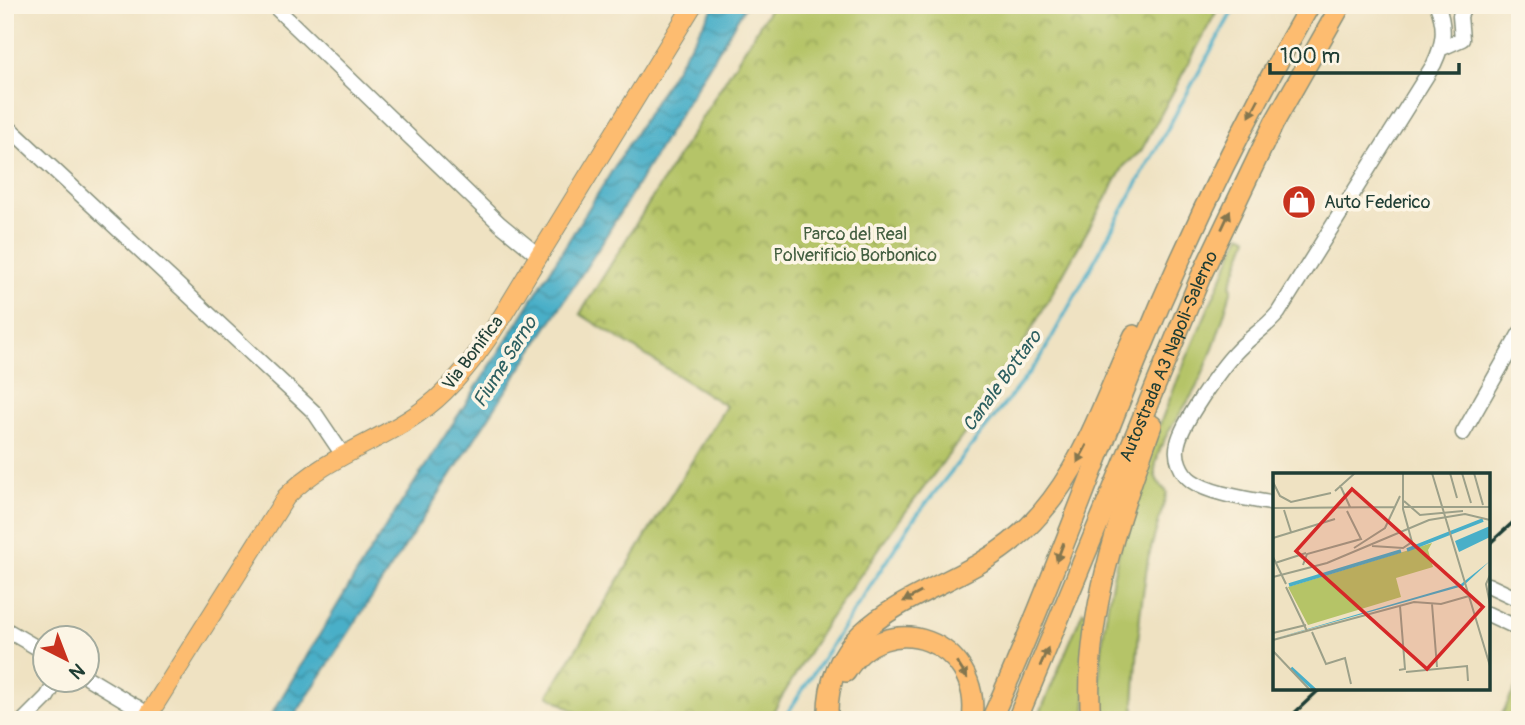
<svg xmlns="http://www.w3.org/2000/svg" width="1525" height="725" font-family="Pangolin,sans-serif">
<defs>
<pattern id="park-crowns" width="20" height="18" patternUnits="userSpaceOnUse" patternTransform="scale(1.75)"><rect width="20" height="18" fill="#b5c467"/><path d="M2 6a3 3 0 1 1 6 0M12 15a3 3 0 1 1 6 0" fill="none" stroke="#93a056"/></pattern>
<pattern id="water-waves" width="16" height="10" patternUnits="userSpaceOnUse" patternTransform="scale(1.75)"><rect width="16" height="10" fill="#49afc8"/><path d="M0 5q4-4 8 0t8 0" fill="none" stroke="#3c90a3"/></pattern>
</defs>
<rect width="100%" height="100%" fill="#fcf5e5"/>
<filter id="ink" filterUnits="userSpaceOnUse"><feTurbulence type="fractalNoise" baseFrequency=".0143" numOctaves="2"/><feDisplacementMap in="SourceGraphic" scale="14" xChannelSelector="R" yChannelSelector="G"/><feConvolveMatrix kernelMatrix="1 2 1 2 8 2 1 2 1" color-interpolation-filters="sRGB"/></filter>
<filter id="wash" filterUnits="userSpaceOnUse"><feTurbulence type="fractalNoise" baseFrequency=".00686" numOctaves="4" result="noise"/><feDisplacementMap in="SourceGraphic" scale="28" xChannelSelector="R" yChannelSelector="G"/><feGaussianBlur stdDeviation="1.57" result="paint"/><feColorMatrix in="noise" values="0 0 0 0 0 0 0 0 0 0 0 0 0 0 0 0 0 1.4 0 .05"/><feComposite in="paint" operator="in"/></filter>
<g filter="url(#wash)">
<rect width="100%" height="100%" fill="#efe2c2"/>
<!-- grass -->
<path fill="#b5c467" stroke="#6a804e" stroke-width="2" d="M1241,234L1248,238L1230,286L1232,288C1222,321 1212,356 1197,386C1183,413 1159,437 1155,469C1153,478 1161,486 1167,492L1148,559L1140,615L1133,720H1099C1094,548 1174,388 1241,234Z
M1083,611L1090,615L1085,720H1037Z
M1520,679V720H1499Z"/>
<!-- park -->
<path fill="url(#park-crowns)" stroke="#6a804e" stroke-width="2" d="M772,5H1220L1141,151L1124,166L998,389L892,530L826,624L768,720H589L548,695L726,406L580,314Z"/>
<!-- water -->
<path fill="url(#water-waves)" stroke="#34767e" stroke-width="2" d="M715,5H746L598,249L292,720H268L369,553L505,343Z"/>
<g fill="none" stroke-linecap="round" stroke-linejoin="round">
<!-- stream -->
<path stroke="#49afc8" stroke-width="3.5" d="M783,720L913,520L1040,359L1236,5"/>
</g>
</g>
<g filter="url(#ink)">
<g fill="none" stroke-linecap="round" stroke-linejoin="round">
<!-- minor casing -->
<g stroke="#87907b" stroke-width="17">
<path id="minor" d="M273,5L500,224L539,256
M1442,48L1462,39L1460,16L1465,5
M5,124L314,412L343,455
M1463,433L1520,333
M1275,504C1251,499 1212,495 1192,481C1181,473 1174,457 1178,443C1182,423 1220,369 1235,353C1248,338 1265,329 1278,313L1434,64C1444,43 1446,27 1437,5
M1488,585L1520,600
M1488,614L1520,629
M5,629L46,653
M88,678L158,720
M24,720L47,697L57,680
M129,720L137,707"/>
</g>
<!-- major casing -->
<g stroke="#87907b" stroke-width="20">
<path id="major" d="M149,714L286,497C331,450 398,438 444,392C485,352 513,297 543,249C593,168 643,87 693,5"/>
</g>
<!-- highway casing -->
<g stroke="#87907b" stroke-width="22">
<g id="highway">
<path d="M846,672C886,605 983,641 972,720"/>
<path d="M828,720C824,623 913,602 980,563C1002,550 1024,533 1041,513C1086,461 1105,396 1134,335"/>
<path d="M991,720C1044,603 1087,481 1136,362C1186,240 1244,120 1310,5"/>
<path id="s1" d="M1017,720L1201,276L1274,123L1341,5"/>
<path d="M1091,720C1082,621 1119,517 1152,425"/>
</g>
</g>
<!-- minor -->
<use href="#minor" stroke="#fff" stroke-width="14"/>
<!-- major -->
<use href="#major" stroke="#fdbc70" stroke-width="18"/>
<!-- highway -->
<use href="#highway" stroke="#fdbc70" stroke-width="19"/>
<!-- rail -->
<path stroke="#1f3d34" stroke-width="3.5" d="M1488,545L1520,516
M1287,720L1321,688"/>
</g>
<!-- one-way arrows -->
<defs><path id="oneway-solid" d="M-6-.8H1V-3.2L6.5 0L1 3.2V.8H-6Z" transform="scale(1.75)"/></defs>
<g fill="#83764f">
<use href="#oneway-solid" transform="translate(1254 108) rotate(118)"/>
<use href="#oneway-solid" transform="translate(1226 220) rotate(-65)"/>
<use href="#oneway-solid" transform="translate(1082 454) rotate(118)"/>
<use href="#oneway-solid" transform="translate(1060 552) rotate(111)"/>
<use href="#oneway-solid" transform="translate(912 597) rotate(152)"/>
<use href="#oneway-solid" transform="translate(1044 657) rotate(-67)"/>
<use href="#oneway-solid" transform="translate(962 670) rotate(57)"/>
</g>
</g>
<!-- icons -->
<defs>
<g id="shop-disc" transform="scale(1.75)"><circle r="9.5" fill="#c8321e" stroke="#fcf5e5"/><path d="M-5-2.5h2.3a2.7 3.5 0 0 1 5.4 0H5L5.5 6h-11ZM-1.5-2.5h3a1.5 2.3 0 0 0-3 0Z" fill="#fff"/></g>
</defs>
<g fill-rule="evenodd">
<use href="#shop-disc" x="1299" y="202"/>
</g>
<g text-anchor="middle" dominant-baseline="central" stroke-width="7" stroke-linejoin="round" paint-order="stroke">
<!-- poi labels -->
<g font-size="18" fill="#1f3d34" stroke="#fcf5e5" text-anchor="start">
<text x="1324" y="202">Auto Federico</text>
</g>
<!-- park labels -->
<g font-size="18" fill="#445f41" stroke="#fcf5e5">
<text x="855" y="234">Parco del Real<tspan x="855" dy="21">Polverificio Borbonico</tspan></text>
</g>
<!-- street labels -->
<g font-size="18" fill="#1f3d34" stroke="#fcf5e5">
<text transform="translate(473 353) rotate(-53)">Via Bonifica</text>
<text stroke="none"><textPath href="#s1" startOffset="394">Autostrada A3 Napoli-Salerno</textPath></text>
</g>
<!-- water labels -->
<g font-size="19" font-style="italic" fill="#2c5f60" stroke="#fcf5e5">
<text transform="translate(505 362) rotate(-58)">Fiume Sarno</text>
<text transform="translate(1002 381) rotate(-54)">Canale Bottaro</text>
</g>
</g>
<!-- overview -->
<g transform="translate(1273 473)">
<rect width="217" height="217" fill="#efe2c2"/>
<path d="M159,70L155,77L160,94L123,105L128,124L35,152L15,114Z" fill="#b5c467"/>
<path d="M217,53V64L186,79L182,68ZM217,88L190,113L0,166L188,111Z" fill="#49afc8"/>
<path fill="none" stroke="#49afc8" stroke-width="3.5" d="M134,77L210,47M16,112L128,78M18,195L42,217"/>
<path fill="none" stroke="#9ca089" stroke-width="2" d="M159,0L217,193M177,0L184,25M189,0L198,30M201,0L210,32M0,9L7,23L18,29L58,20M67,12L77,34M62,18L82,0M131,28L147,42L190,38M131,34H217M0,35L122,34M11,37L18,59M0,65L62,46M99,73L130,75L139,69L130,36V0M81,75L112,55L127,23M0,84L13,111M2,90L33,80M30,92L34,81L88,66L74,38M217,102L213,111L217,131M0,104L54,90L156,47L192,41L217,47M13,114L34,158M159,131L164,194M39,159L53,191L72,185L78,211M0,160L33,152M0,167L141,129L168,131L196,123M0,178L37,217M126,197L132,196L127,133M133,199L194,193L195,208"/>
<path fill="#d62828" fill-opacity="0.15" stroke="#d62828" stroke-width="3.5" d="M79,16L210,134L154,196L23,78Z"/>
<rect width="217" height="217" fill="none" stroke="#1f3d34" stroke-width="3.5"/>
</g>
<!-- margin -->
<rect width="1525" height="725" fill="none" stroke="#fcf5e5" stroke-width="28"/>
<!-- north arrow -->
<g transform="translate(66 659) rotate(138)"><circle r="33" fill="#fcf5e5" stroke="#a4ab9e" stroke-width="2"/>
<path d="M0-5L12 26L0 18L-12 26Z" fill="#c8321e"/>
<text y="-10" font-size="19" font-weight="bold" text-anchor="middle" fill="#1f3d34">N</text>
</g>
<!-- scale -->
<path d="M1270 63v10h189v-10" fill="none" stroke="#1f3d34" stroke-width="3.5"/>
<text x="1280" y="63" font-size="21" fill="#1f3d34" stroke="#fcf5e5" stroke-width="5" paint-order="stroke">100 m</text>
</svg>
